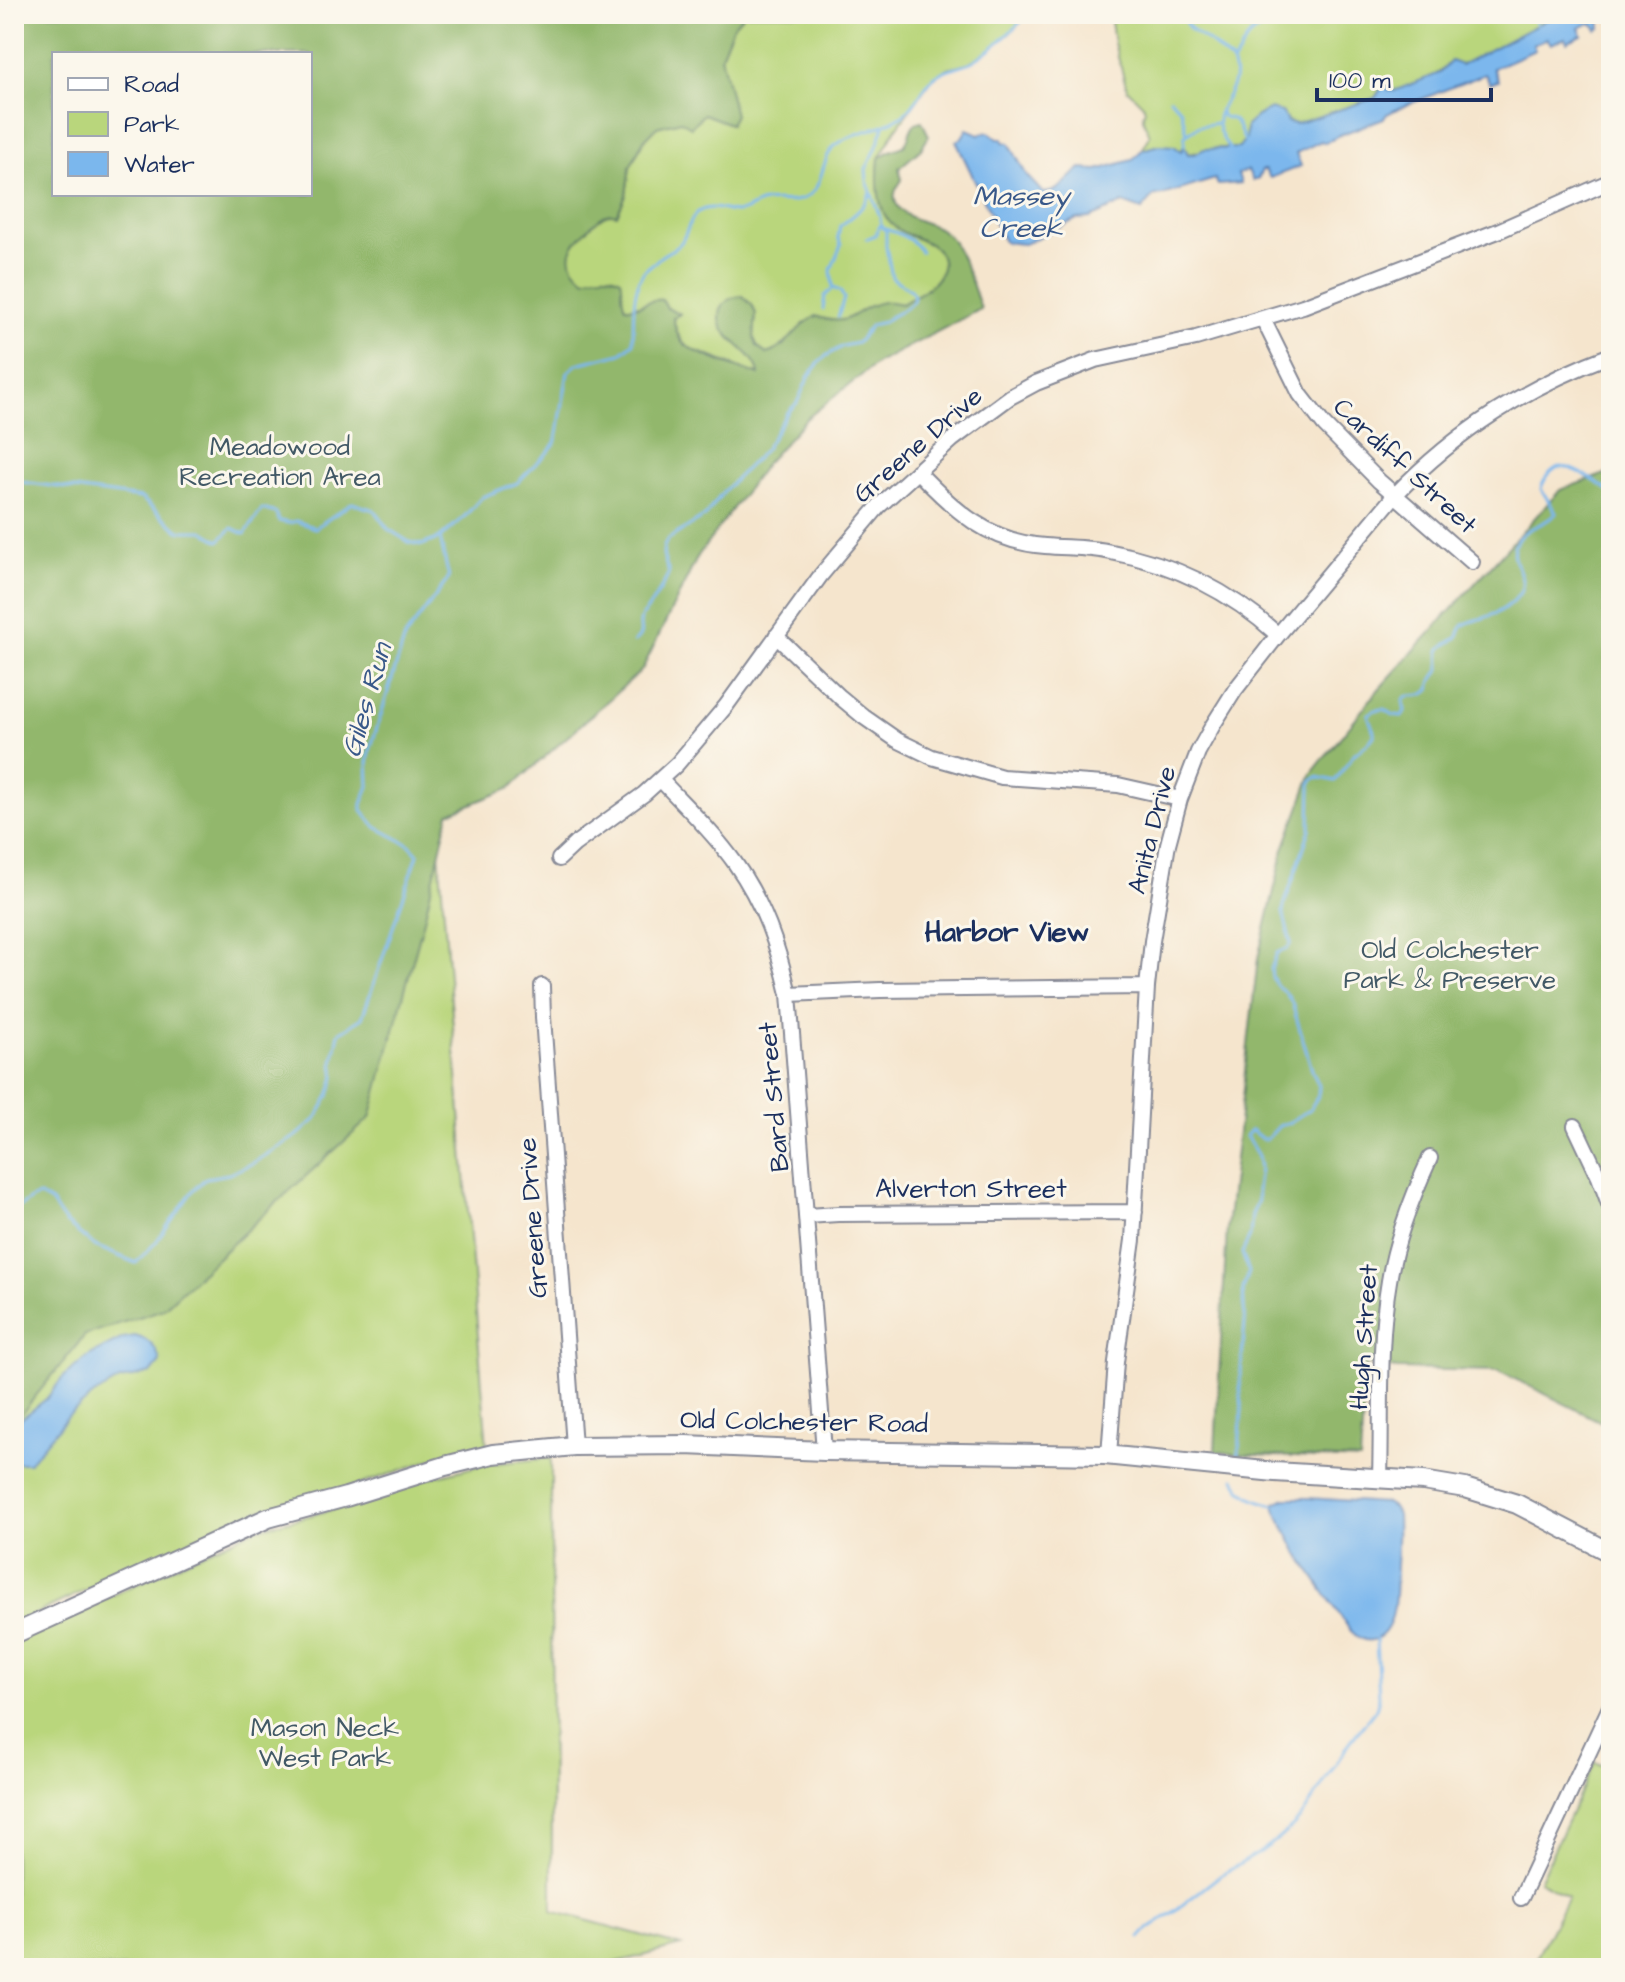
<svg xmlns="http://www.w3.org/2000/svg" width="1625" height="1982" font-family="'Architects Daughter',sans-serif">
<rect width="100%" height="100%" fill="#fbf7ec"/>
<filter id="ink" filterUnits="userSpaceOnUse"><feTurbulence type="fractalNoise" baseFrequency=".0125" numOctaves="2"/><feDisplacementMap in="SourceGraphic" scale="16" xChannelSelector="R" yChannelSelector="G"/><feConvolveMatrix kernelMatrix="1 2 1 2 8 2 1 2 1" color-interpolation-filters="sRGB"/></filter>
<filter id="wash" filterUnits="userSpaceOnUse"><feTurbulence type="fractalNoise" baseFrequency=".006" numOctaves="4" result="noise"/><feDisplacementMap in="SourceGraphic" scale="32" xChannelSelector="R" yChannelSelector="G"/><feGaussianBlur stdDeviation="1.8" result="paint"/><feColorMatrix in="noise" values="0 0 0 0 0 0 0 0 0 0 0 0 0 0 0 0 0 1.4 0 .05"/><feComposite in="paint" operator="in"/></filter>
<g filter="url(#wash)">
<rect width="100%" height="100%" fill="#f5e5cd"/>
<!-- green -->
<path fill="#b9d67c" stroke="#6a826d" stroke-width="2" d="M14,14L54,54V194L626,195L630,167L643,141L657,126L704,113L731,124L721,56L733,26L744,14H1029L1009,34L985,53L968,63L948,68L932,79L896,129L879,158L878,175L908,235C915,238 924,241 931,245C937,248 941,253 942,260C946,282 918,294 902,304C871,299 873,308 848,319C835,324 818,324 803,325C792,337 782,350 766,354L757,346L754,337L756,314L752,305L742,296L726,333C739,345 757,357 760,375L688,348C679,339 676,331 673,318L679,313L667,308L662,300C646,298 642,308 625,307L614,276L604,275L432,766L487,1447L433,1459L350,1488L283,1503L240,1517L14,1624Z
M1110,14H1558L1461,65L1448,64C1439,77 1406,89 1391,91L1384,84L1375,98L1296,124L1288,122L1281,112L1247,125L1246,138L1239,148H1217L1188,154L1184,147L1181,151L1159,145L1142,150L1150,136C1148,127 1139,120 1145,110L1144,106L1127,89L1114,43Z
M551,1458L552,1911L681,1946L594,1968H14V1641L255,1529L347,1506L421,1480L486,1464Z
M1595,1762L1611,1770V1968H1531L1568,1897L1539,1881Z"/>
<!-- forest -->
<path fill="#92b76c" stroke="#567365" stroke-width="2" fill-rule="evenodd" d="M14,14H744L733,26L721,56L735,115L730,124L704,114L691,127L681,121L657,127L643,141L630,167L626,195L617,215C605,211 599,220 590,227C572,245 559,259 585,279C598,274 608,273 621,279C624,288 620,296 625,307C643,309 646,298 662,300L667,308L680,314L673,318C675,327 677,336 682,342C691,353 744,370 759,375C757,349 712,338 721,310C725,300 732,297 742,296L752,305L756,314L754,337L757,346L766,354C784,350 791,335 804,324C808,321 812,319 816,316C854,330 852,307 883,302C889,301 896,303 902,304C918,294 946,282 942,260C941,254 937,249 931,245C917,236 899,235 888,220C876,204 877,178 879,158L888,152L904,146C911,137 909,122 922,121L929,136L921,149L899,168L902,180C897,187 892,194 896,203C903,221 930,221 943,231C960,243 974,289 981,309L877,363L806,419L766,463L698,556L642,670L509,789L449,813L424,920L370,1118L264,1214L163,1309L85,1335L14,1423ZM54,54H310V194H54Z
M1611,472V1427L1499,1371L1397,1369L1366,1364L1360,1460L1234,1454L1215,1451L1227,1228L1258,958L1284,849L1312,773L1379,689L1560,490Z"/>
<!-- water -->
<path fill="#7bb7ed" stroke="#4b73a6" stroke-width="2" d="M1558,14L1611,15L1600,18L1601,28L1597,30L1594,25L1590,23L1579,28L1582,35L1567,42L1565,38L1551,44L1547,38L1533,45L1535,50L1493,68L1498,81L1490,84L1485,74L1399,108L1387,114L1384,118L1337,136L1325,143L1321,141L1296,153L1301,166L1270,178L1265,170H1262L1258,179L1253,181L1248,170L1238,174L1241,183L1218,185L1215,179L1163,195L1154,196L1142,210L1123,203L1090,218L1077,219L1024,244L1004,242L956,141L961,139L967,129L979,134L989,132L998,139H1003V142L1009,143L1027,176L1043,193C1060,193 1067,179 1080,169L1098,170L1132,160L1142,150L1159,145L1174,146L1181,151L1184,146L1188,154H1195L1204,149L1239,148L1246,138V126L1257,116L1270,109L1281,112L1288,122L1296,124L1375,98L1384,84H1388V90L1394,91L1440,73L1451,61L1461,65Z
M135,1336C150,1340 157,1347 160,1362L151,1373L120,1380L94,1395L69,1415L29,1463H18L14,1460V1429L21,1419L46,1399L65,1375L90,1355L123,1338Z
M1308,1498L1385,1503L1393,1507L1397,1514C1398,1531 1397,1549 1396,1566C1395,1586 1399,1634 1372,1640C1363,1642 1356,1636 1350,1630L1298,1553L1275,1509V1503L1285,1498Z"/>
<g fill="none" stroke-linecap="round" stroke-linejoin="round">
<!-- stream -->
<path stroke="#7bb7ed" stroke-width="3" d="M1182,14C1186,31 1199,34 1212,44C1216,47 1220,52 1225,56C1228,59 1232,61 1233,66C1241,89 1216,103 1218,124C1218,133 1226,144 1231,151
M1532,14L1537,25
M1233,62C1244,50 1245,32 1263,29
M1170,98L1181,110L1187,133
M1221,110L1222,116C1225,118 1229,118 1232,119C1238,121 1241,135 1245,141
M1184,146L1185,135L1199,126L1217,123
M885,229C899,233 914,239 921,252
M866,239L875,235L880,226
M833,288L840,291L844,298L838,317
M823,309L825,296L833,288L831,270L841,245L838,237L840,226C852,217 866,207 870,192
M14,475L22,482L141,498L179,531H203L219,541L232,528L245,534L262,509L276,513L279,521L289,523L296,521L315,528L352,503L374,510L388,529L409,542L422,545L440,538
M634,642C646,633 637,629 641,618C645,610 645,615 649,607C656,596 665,585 669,572C664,560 660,552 667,540L705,516L724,491L765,449L787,413L797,403L809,376L819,363L826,356L843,346L857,343L871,325L884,322C891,312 928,305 908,288C902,283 897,283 892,277L886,247V231L881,225L880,217L867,181L866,169L876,149L884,126
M14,1211L32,1198L40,1196L51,1202L65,1222L95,1246L136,1263L156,1242L194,1189L206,1178L229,1174L253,1163L298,1135L316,1119L329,1096L335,1077L333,1062L339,1033L362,1018L418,854L410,845L376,827L362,810V804L369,786L368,763L370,750L405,637L449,578L440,538L465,516L482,497L517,483L548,452L555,443L558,432L568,372L577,364L621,353L633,343C634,322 631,290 644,271C648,267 654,263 658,259C665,251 677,250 682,241C690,227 691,208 712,208C720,208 728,212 736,212C747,213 754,203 765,202C778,200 795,204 807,197C825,185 820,158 836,145C854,131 879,130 898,118C916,108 920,89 934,77C946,67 960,68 973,61C995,48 1011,31 1029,14
M1238,1462L1242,1408L1240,1382L1245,1322L1243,1289L1249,1272L1242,1253L1250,1236L1252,1215L1258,1200L1257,1190L1260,1168L1258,1156L1246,1136L1251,1130L1262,1139H1267L1279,1126L1290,1122L1310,1109L1318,1096L1319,1086L1312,1070L1292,1003L1286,993L1277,986L1272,977L1271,969L1277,953L1287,949L1291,943L1283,912L1284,906L1310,829L1311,781L1317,777L1335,781L1354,754L1369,742L1374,736V732L1368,715L1375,710L1384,709L1394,715L1402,716L1405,711C1399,688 1415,700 1426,693C1433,689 1429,687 1432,681C1434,676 1437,673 1440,669C1438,644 1439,650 1458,637C1461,622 1468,623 1480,619C1489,617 1502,611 1509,605C1539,581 1509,567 1514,548C1519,526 1544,528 1556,513L1541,489C1543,481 1552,466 1563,467C1575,467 1601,485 1611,492
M1235,1478C1240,1495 1258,1501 1274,1505
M1140,1938L1149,1928L1172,1913L1218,1877L1259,1853L1278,1839L1293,1826L1303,1815L1350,1742L1376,1709L1379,1698L1376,1639"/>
</g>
</g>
<g filter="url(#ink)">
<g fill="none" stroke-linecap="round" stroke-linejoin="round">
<!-- minor casing -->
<g stroke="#888a96" stroke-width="18">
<path id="minor" d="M1263,319L1300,394L1324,425L1379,481L1472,562
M917,471C954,510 988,542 1045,546C1067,548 1089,547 1111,552C1176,564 1230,591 1278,635
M776,636L840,697L864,717L897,740L932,757L1002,777L1118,785L1180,799
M661,780C686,807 714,833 735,863C764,904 778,946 789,994L824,1451
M559,859L575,844L644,794L677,764L726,706L821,575L879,506L952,440L1010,397L1036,383L1095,360L1196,338L1303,306L1498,231L1611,181
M542,986L543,1017L574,1446
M789,994L880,990L1147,987
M1575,1126L1599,1177L1611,1209
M807,1216L838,1214L1135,1212
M1109,1455L1116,1362L1133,1240L1147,987L1152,941L1168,844L1180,799L1198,752L1213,725L1235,690L1278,635L1395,495C1458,430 1526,387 1611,355
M1380,1478C1382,1413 1378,1345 1389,1281C1396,1238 1412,1197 1430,1158
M1521,1898L1611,1705"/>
</g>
<!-- tertiary casing -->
<g stroke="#888a96" stroke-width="22">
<path id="tertiary" d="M14,1634L268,1518L346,1497L445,1466L493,1454L574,1446L686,1445L824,1451L1105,1455L1275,1472L1423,1481L1465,1488L1517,1504L1611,1553"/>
</g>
<!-- minor -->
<use href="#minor" stroke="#fff" stroke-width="14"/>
<!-- tertiary -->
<use href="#tertiary" stroke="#fff" stroke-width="18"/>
</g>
</g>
<g text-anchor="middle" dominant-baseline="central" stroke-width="6" stroke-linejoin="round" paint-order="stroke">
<!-- street labels -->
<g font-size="26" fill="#1b2f5e" stroke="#fbf7ec">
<text transform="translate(918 445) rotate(-41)">Greene Drive</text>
<text transform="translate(1405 466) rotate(43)">Cardiff Street</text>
<text transform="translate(1152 830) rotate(-76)">Anita Drive</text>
<text transform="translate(774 1097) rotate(-95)">Bard Street</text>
<text x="971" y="1189">Alverton Street</text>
<text transform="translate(533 1218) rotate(-94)">Greene Drive</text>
<text transform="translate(1364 1337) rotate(-86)">Hugh Street</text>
<text transform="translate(804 1422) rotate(1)">Old Colchester Road</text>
</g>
<!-- park labels -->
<g font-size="26" fill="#425966" stroke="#fbf7ec">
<text x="280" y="447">Meadowood<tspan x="280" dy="30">Recreation Area</tspan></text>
<text x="1450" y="950">Old Colchester<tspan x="1450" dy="30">Park &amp; Preserve</tspan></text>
<text x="325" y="1728">Mason Neck<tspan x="325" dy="30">West Park</tspan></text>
</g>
<!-- water labels -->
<g font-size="28" font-style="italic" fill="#385889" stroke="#fbf7ec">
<text x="1021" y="196">Massey<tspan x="1021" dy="32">Creek</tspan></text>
<text transform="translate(367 700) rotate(-74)">Giles Run</text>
</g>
<!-- neighbourhood labels -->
<g font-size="28" font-weight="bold" fill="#1b2f5e" stroke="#fbf7ec">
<text x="1007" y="932">Harbor View</text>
</g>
</g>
<!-- margin -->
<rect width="1625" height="1982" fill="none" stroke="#fbf7ec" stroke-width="48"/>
<!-- legend -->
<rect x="52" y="52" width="260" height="144" fill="#fbf7ec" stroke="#a1a7b3" stroke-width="2"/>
<rect x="68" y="78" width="40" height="12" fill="#ffffff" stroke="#a1a7b3" stroke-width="2"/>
<text x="124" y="92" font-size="24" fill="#1b2f5e">Road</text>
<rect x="68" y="112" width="40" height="24" fill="#b9d67c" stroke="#a1a7b3" stroke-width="2"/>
<text x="124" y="132" font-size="24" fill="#1b2f5e">Park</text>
<rect x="68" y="152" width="40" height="24" fill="#7bb7ed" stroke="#a1a7b3" stroke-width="2"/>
<text x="124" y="172" font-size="24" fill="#1b2f5e">Water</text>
<!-- scale -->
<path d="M1317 88v12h174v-12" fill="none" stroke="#1b2f5e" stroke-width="4"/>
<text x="1329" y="88" font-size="24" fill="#1b2f5e" stroke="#fbf7ec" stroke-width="6" paint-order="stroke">100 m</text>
</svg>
